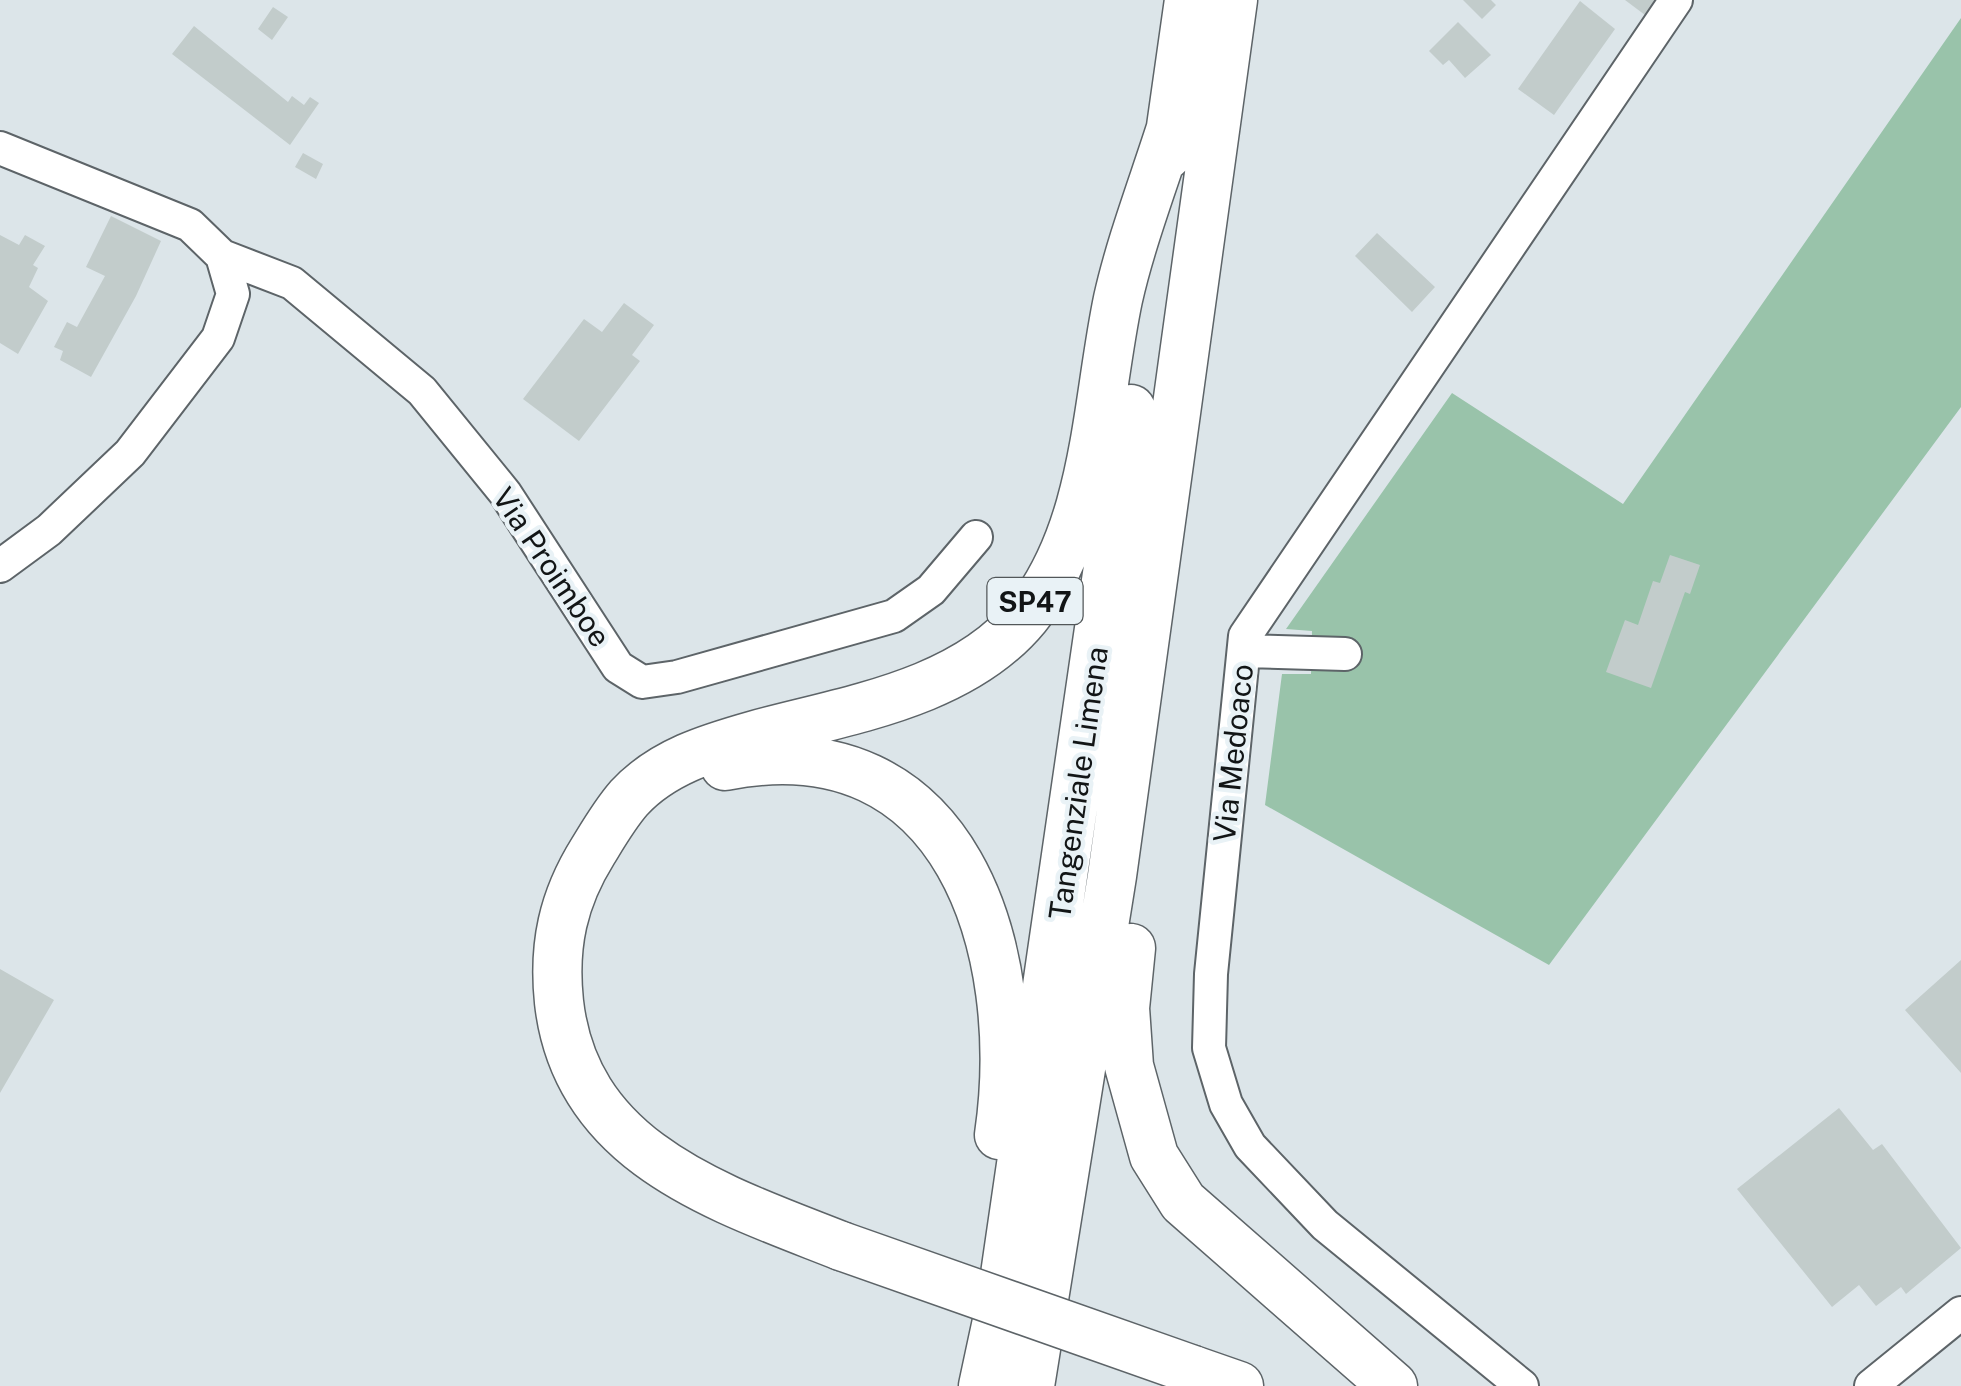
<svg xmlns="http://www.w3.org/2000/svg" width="1961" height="1386" font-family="'Public Sans',sans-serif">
<rect width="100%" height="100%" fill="#dce5e9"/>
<!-- green -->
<path fill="#99c3aa" d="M1961,18V407L1549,965L1265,805L1282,674H1311L1312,631L1286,629L1452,393L1623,504Z"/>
<!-- building -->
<path fill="#c2cccb" d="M1463,0H1491L1496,5L1482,19Z
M1625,0H1655L1645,15Z
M1580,1L1615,29L1554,115L1518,89Z
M273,7L288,17L272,40L258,29Z
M1458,22L1491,55L1465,78L1449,60L1443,65L1429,51Z
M194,26L288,102L292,96L304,105L310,97L319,103L290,145L172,54Z
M303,153L323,164L316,179L295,167Z
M111,216L161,241L136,296L91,377L60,360L63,351L54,347L67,322L77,327L105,276L86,267Z
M1377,233L1435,287L1412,312L1355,256Z
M0,235L19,245L25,235L45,246L33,265L38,268L29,287L48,301L18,354L0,343Z
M624,303L654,325L632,355L640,361L579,441L523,399L584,319L602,332Z
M1670,555L1700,565L1690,594L1685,592L1651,688L1606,672L1625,620L1638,625L1653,581L1660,583Z
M1961,960V1073L1905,1010Z
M0,969L54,1000L0,1093Z
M1839,1108L1873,1150L1882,1144L1961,1248L1906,1294L1901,1287L1876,1306L1859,1285L1832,1307L1737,1189Z"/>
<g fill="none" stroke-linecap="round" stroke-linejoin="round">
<!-- minor casing -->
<g stroke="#5d6468" stroke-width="36">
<path id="minor" d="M0,148L190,225L222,256L233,294L218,338L130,453L49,530L0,566
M222,256L292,283L422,391L505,493L618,667L642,682L677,677L894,616L931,590L976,537
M1244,651L1345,654
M1522,1386L1325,1225L1250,1146L1226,1104L1209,1048L1211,974L1245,636L1676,0
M1871,1386L1961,1313"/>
</g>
<!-- highway casing -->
<g stroke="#5d6468" stroke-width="51">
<path id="highway" d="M1167,155L1189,0
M725,766C957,720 1026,950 999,1135
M1131,948L1125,1008L1129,1066L1154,1156L1183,1202L1393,1386
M841,1246C720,1198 576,1154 559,1002C553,945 563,899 593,851C604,833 615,814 629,798C662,762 709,748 755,735C847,710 962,694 1026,616C1097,529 1096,404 1118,299C1131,241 1154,182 1172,125
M1193,1370L1239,1386
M983,1386L1001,1302L1131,409
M1030,1386L1112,876L1233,0"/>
</g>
<!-- minor -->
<use href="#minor" stroke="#fff" stroke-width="32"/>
<!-- highway -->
<use href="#highway" stroke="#fff" stroke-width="48"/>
<!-- highway-bridge casing -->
<g stroke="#5d6468" stroke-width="51" stroke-linecap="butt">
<path id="highway-bridge" d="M841,1246L1193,1370"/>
</g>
<!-- highway-bridge -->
<use href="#highway-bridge" stroke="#fff" stroke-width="48"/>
</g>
<g text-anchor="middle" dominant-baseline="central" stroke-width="9" stroke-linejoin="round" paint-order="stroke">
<!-- shield labels -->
<rect fill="#e9f2f6" stroke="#525759" stroke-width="2.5" x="987.5" y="578" width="95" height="46" rx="8"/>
<g font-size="28" font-weight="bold" fill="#121516">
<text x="1035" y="601">SP47</text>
</g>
<!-- street labels -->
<g font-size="30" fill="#121516" stroke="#e9f2f6">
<text transform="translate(552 567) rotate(56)">Via Proimboe</text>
<text transform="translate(1233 753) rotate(-84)">Via Medoaco</text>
<text transform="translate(1078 783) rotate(-82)">Tangenziale Limena</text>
</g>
</g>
</svg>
